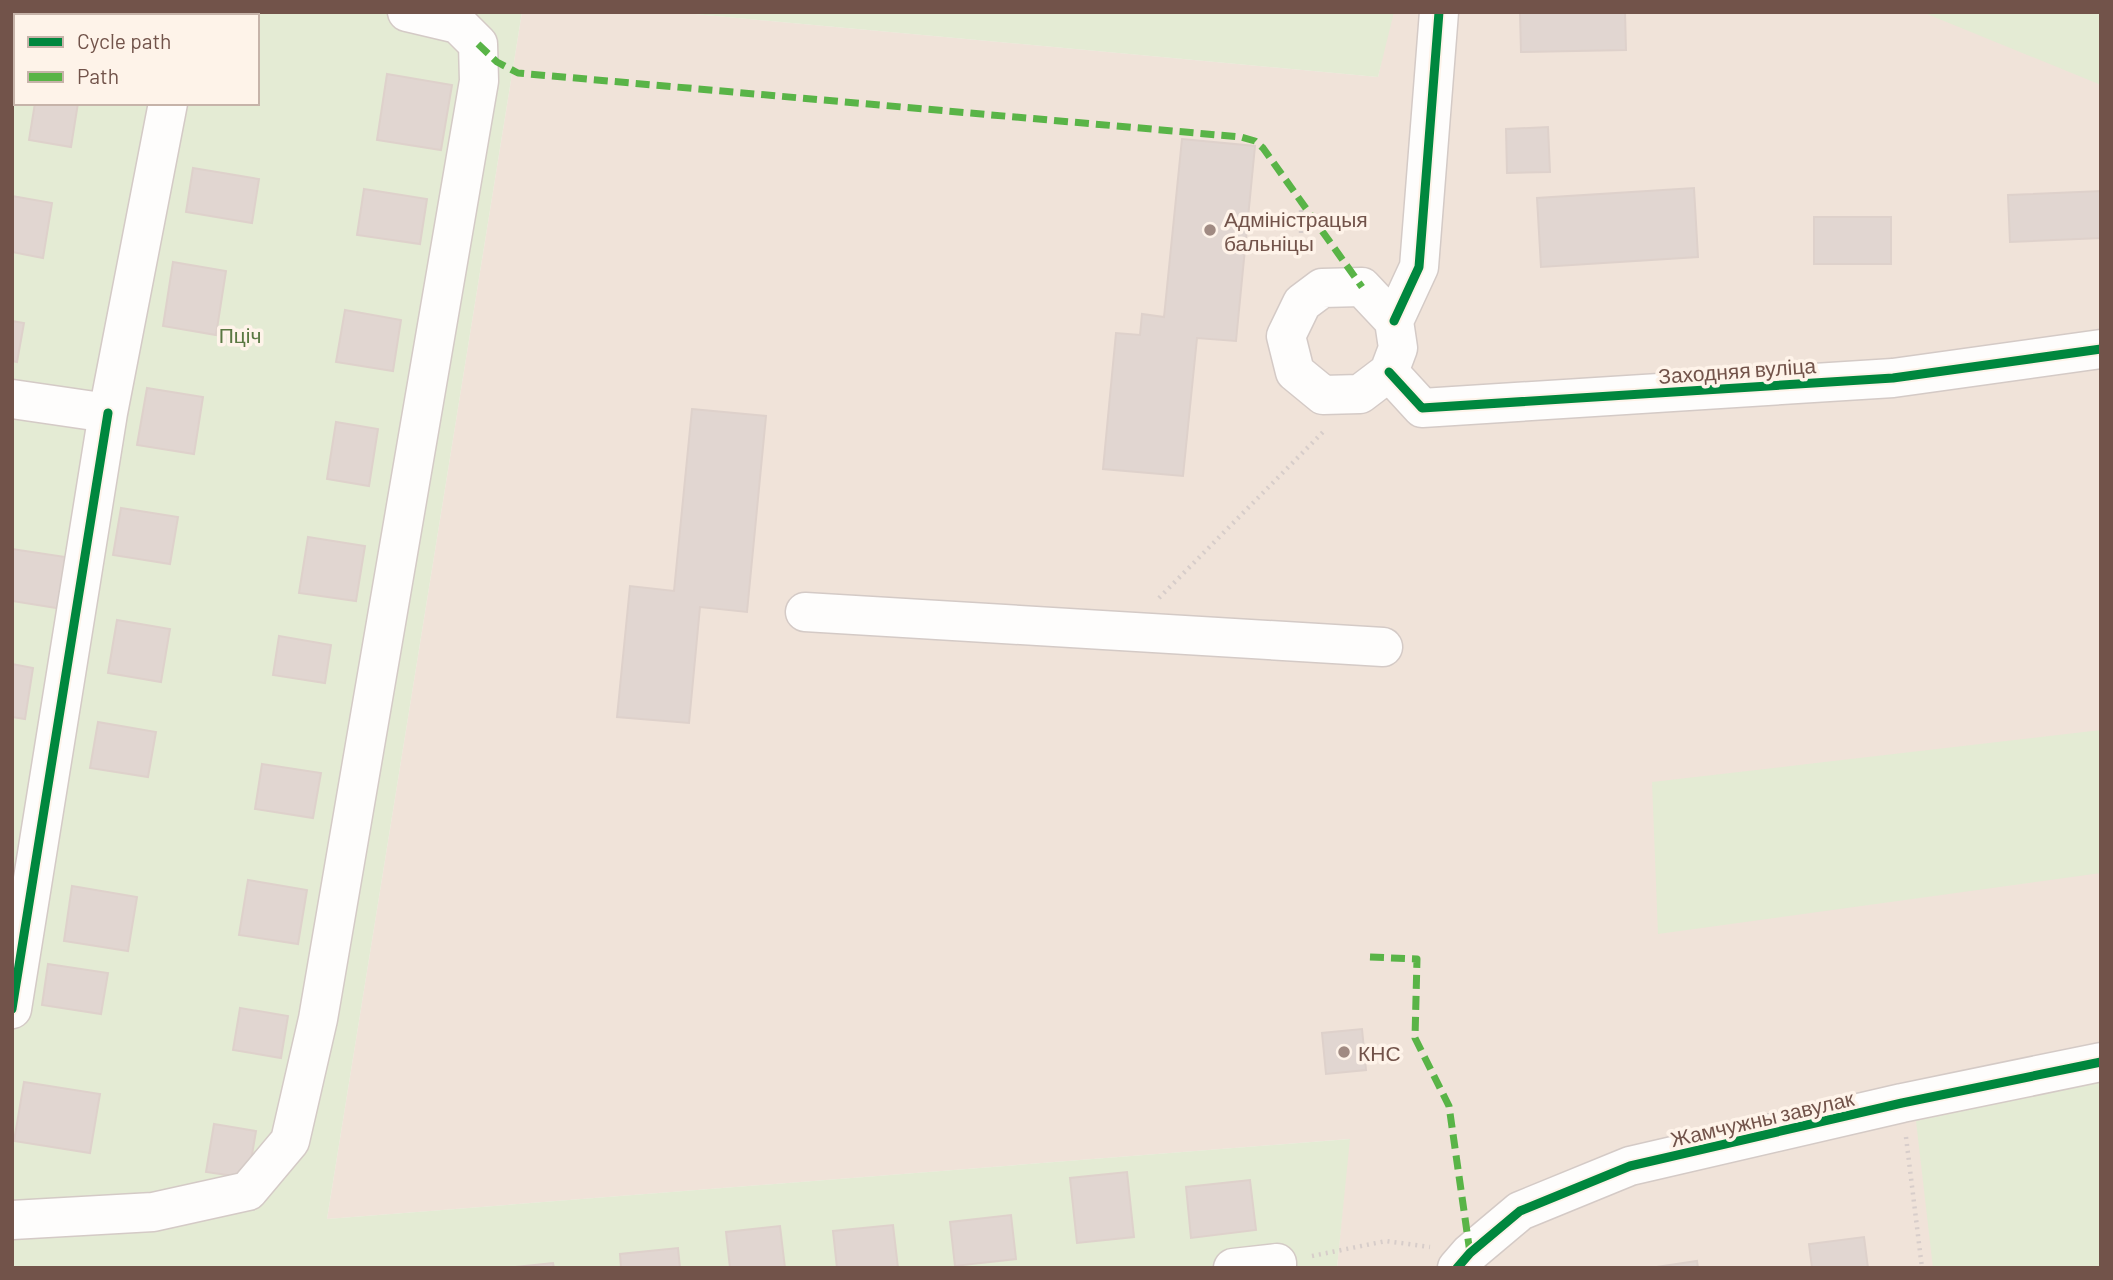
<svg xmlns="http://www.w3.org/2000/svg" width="2113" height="1280" font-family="Barlow,sans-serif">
<rect width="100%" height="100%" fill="#f5efe9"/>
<!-- residential -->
<path fill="#f0e3d9" d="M522,12H673L1378,77L1392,12H2101V1268H1337L1349,1139L327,1219Z"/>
<!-- green -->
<path fill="#e4ebd4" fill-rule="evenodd" d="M12,12H522L327,1219L1350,1139L1337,1268H12ZM16,16H257V103H16Z
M673,12H1394L1378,77Z
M1922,12H2101V85Z
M2101,730V873L1658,934L1652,782Z
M2101,1081V1268H1933L1916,1121Z"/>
<!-- building -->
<path fill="#e1d6d1" stroke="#ded1cb" stroke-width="2" d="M1520,12H1625L1626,50L1521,52Z
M387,74L452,85L441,150L377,140Z
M35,103H78L71,147L29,140Z
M1548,127L1550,172L1507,173L1506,129Z
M1182,139L1255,146L1236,341L1197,338L1183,476L1103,469L1116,333L1140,335L1142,314L1164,317Z
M193,168L259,179L252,223L186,212Z
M1694,188L1698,257L1541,267L1537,198Z
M364,189L427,199L420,244L357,235Z
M2101,191V238L2010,242L2008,195Z
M12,196L52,203L43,258L12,252Z
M1814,217H1891V264H1814Z
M173,262L226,271L216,335L163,326Z
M345,310L401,320L393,371L336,362Z
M12,321L24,323L17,362L12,361Z
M147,388L203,397L194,454L137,445Z
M692,409L766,416L747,612L700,607L689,723L617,717L630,586L674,591Z
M336,422L378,429L369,486L327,479Z
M121,508L178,517L170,564L113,555Z
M308,537L365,546L356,601L299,593Z
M12,549L72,558L63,609L12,601Z
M117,620L170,629L161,682L108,673Z
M279,636L331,645L325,683L273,675Z
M12,664L33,668L25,719L12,717Z
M98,722L156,732L148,777L90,768Z
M262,764L321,773L313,818L255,809Z
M248,880L307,890L298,944L239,935Z
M72,886L137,897L128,951L64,941Z
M48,964L108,973L101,1014L42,1005Z
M240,1008L288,1016L281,1058L233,1050Z
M1362,1029L1366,1070L1326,1074L1322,1033Z
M24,1082L100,1094L90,1153L14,1141Z
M214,1124L256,1131L248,1178L206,1172Z
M1127,1172L1134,1237L1077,1243L1070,1178Z
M1250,1180L1256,1230L1191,1238L1186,1187Z
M1011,1215L1016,1259L955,1266L950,1222Z
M893,1225L898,1268H837L833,1231Z
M780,1226L785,1268H730L726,1232Z
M1864,1237L1868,1268H1812L1809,1244Z
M678,1248L680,1268H621L620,1254Z
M1697,1261L1698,1268H1650Z
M553,1263L554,1268H505Z"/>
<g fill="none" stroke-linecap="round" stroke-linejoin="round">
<!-- minor casing -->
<g stroke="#d4cac6" stroke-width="41">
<path id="minor" d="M207,16L214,12
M1362,287L1394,321L1398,348L1389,372L1360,394L1323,395L1295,372L1286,336L1302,303L1322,288Z
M1394,321L1419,267L1439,12
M1389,372L1422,408L1893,378L2101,349
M12,399L108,413L168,103
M805,612L1383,647
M12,1009L108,413
M12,1220L153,1212L248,1191L290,1141L318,1019L479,81L478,44L458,24L407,12
M1233,1268L1277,1263V1268
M1457,1268L1470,1253L1520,1211L1630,1166L1902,1103L2101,1062"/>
</g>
<!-- path -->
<path stroke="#d7cdca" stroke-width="4.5" stroke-dasharray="2 5" stroke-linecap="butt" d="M1301,203V258
M1159,598L1325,430
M1906,1137L1922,1268
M1312,1256L1386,1241L1430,1247"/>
<!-- minor -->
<use href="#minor" stroke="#fefdfc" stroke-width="38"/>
<!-- quiet -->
<path stroke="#59b447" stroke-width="7" stroke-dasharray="14 7" stroke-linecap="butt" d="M64,12L71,16
M478,44L497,62L518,73L1241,137L1255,141L1263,148L1362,287
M1370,957L1417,959L1415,1038L1449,1106L1470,1253"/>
<!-- cycleway casing -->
<g stroke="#fef3e9" stroke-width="13">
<path id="cycleway" d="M1394,321L1419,267L1439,12
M1389,372L1422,408L1893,378L2101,349
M12,1009L108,413
M1457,1268L1470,1253L1520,1211L1630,1166L1902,1103L2101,1062"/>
</g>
<!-- cycleway -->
<use href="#cycleway" stroke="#00873e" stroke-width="9"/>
</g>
<!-- markers -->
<g fill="#a08a82" stroke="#fef3e9" stroke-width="2.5">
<circle cx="1210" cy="230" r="7"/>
<circle cx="1344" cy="1052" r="7"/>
</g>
<g text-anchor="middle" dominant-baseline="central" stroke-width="7" stroke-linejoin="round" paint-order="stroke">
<!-- poi labels -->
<g font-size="21" fill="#72534a" stroke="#fef3e9" text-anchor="start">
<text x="1224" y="218">Адміністрацыя<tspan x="1224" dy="24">бальніцы</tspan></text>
<text x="1358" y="1052">КНС</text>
</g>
<!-- park labels -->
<g font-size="21" fill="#5a7842" stroke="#fef3e9">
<text x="240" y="334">Пціч</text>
</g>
<!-- street labels -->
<g font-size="21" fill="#72534a" stroke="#fef3e9">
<text transform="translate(1737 370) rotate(-4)">Заходняя вуліца</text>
<text transform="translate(1762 1118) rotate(-13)">Жамчужны завулак</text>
</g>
</g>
<!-- border -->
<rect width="2113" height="1280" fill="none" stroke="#72534a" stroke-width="28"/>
<!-- legend -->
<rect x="14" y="14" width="245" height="91" fill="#fef3e9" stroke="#c6b3a9" stroke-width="2"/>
<rect x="28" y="37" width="35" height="10" fill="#00873e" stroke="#c6b3a9" stroke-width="2"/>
<text x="77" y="49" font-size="21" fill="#72534a">Cycle path</text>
<rect x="28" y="72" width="35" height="10" fill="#59b447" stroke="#c6b3a9" stroke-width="2"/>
<text x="77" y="84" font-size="21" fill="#72534a">Path</text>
</svg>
